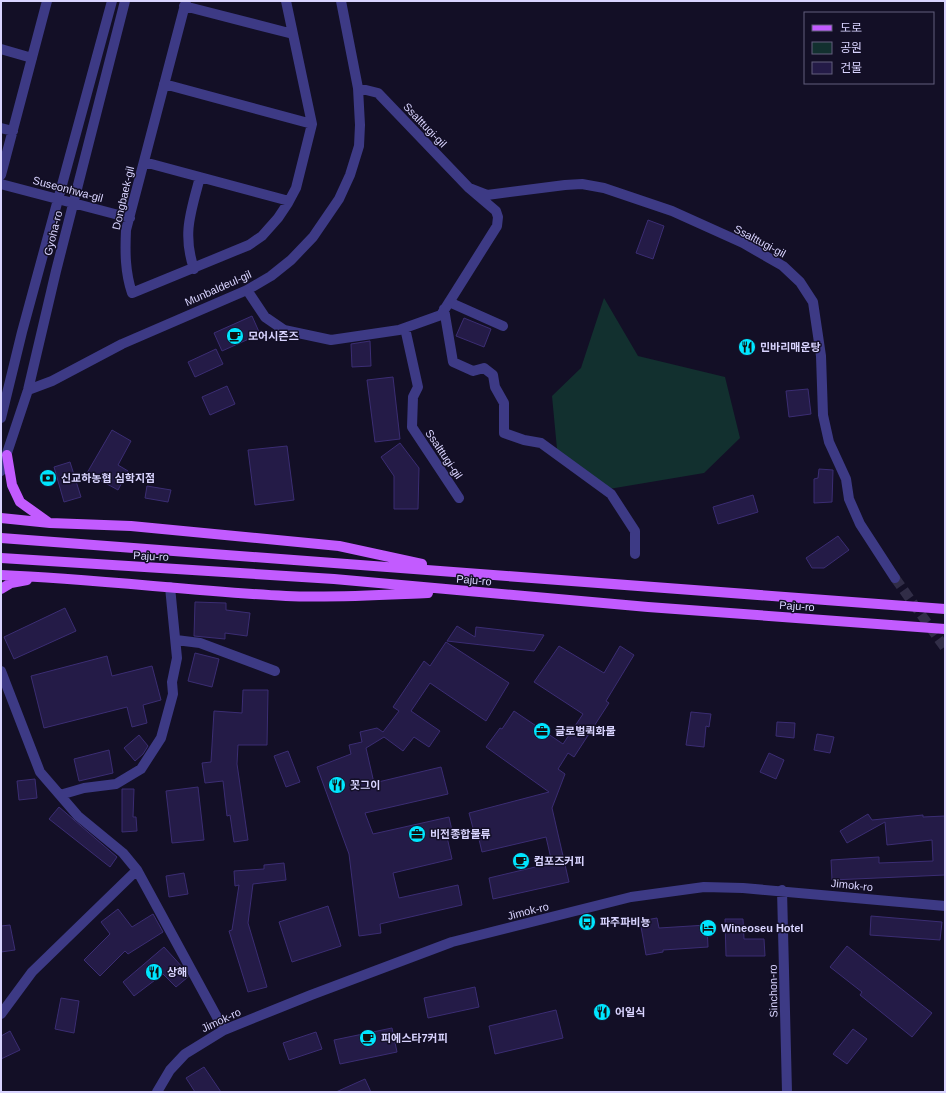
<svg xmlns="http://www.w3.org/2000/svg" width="946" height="1093" font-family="Helvetica,'Noto Sans KR',sans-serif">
<rect width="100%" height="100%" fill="#130f26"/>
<!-- green -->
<path fill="#12302f" d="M604,298L638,356L725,377L740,438L704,473L609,489L557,449L552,396L581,368Z"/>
<!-- building -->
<path fill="#241b47" stroke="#3b2d73" d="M648,220L664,226L653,259L636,253Z
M252,316L260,334L222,351L214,333Z
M464,318L491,329L484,347L456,336Z
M370,341L371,366L352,367L351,344Z
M216,349L223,364L195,377L188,362Z
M393,377L400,439L375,442L367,380Z
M227,386L235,404L210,415L202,397Z
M808,389L811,414L789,417L786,391Z
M112,430L131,441L118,465L128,471L118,490L87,473Z
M400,443L419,468L418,509H394V476L381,457Z
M287,446L294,500L255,505L248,450Z
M70,462L81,497L64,502L54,467Z
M819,469L833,470L832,502L814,503V479L818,478Z
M147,486L171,490L168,502L145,498Z
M753,495L758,512L718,524L713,507Z
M838,536L849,550L824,568H812L806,558Z
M195,602L226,603V610L250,613L247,636L225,633V639L194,636Z
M65,608L76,631L14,659L4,637Z
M457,626L475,637L476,627L544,635L534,651L447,641Z
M446,642L509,683L486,721L430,683L411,711L440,731L429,747L414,737L403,751L384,737L366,748L374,783L441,767L448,794L365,813L373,834L449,817L453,835L447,837L452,859L393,873L399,898L458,885L462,905L380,924L381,933L359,936L349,854L317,767L351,754L349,745L362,742L360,732L377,728L383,732L399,711L393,707L424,661L430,666Z
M559,646L604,673L620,646L634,655L606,701L609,703L574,757L568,753L558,769L565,774L552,808L569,882L493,899L489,878L552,863L546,837L482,852L477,831L474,832L469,813L549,792L486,747L500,728L502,729L514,711L563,744L583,714L534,682Z
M195,653L219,659L212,687L188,681Z
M107,656L112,676L152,666L161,700L143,705L147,723L132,727L127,707L44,728L31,676Z
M243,690H268L267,745H238L237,764L248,840L234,842L230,815L227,816L223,781L205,783L202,763L211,762L214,711L242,713Z
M691,712L711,714L709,727L706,726L704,747L686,745Z
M777,722L795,723L794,738L776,736Z
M817,734L834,737L830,753L814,750Z
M139,735L148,746L143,754L135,761L124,748Z
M109,750L113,773L79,781L74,759Z
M288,751L300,782L286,787L274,756Z
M769,753L784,760L776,779L760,772Z
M35,779L37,798L19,800L17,781Z
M198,787L204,840L172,843L166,791Z
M122,789H134L133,817H136L137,831L122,832Z
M59,807L117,857L110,867L49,819Z
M868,814L872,820L923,815V817L945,816V875L832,880L831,860L879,857V863L933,861L932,840L887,845L885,822L847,843L840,831Z
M284,863L286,880L253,884L248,923L267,987L248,992L229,931L232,930L239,885L235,886L234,871L264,869V865Z
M184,873L188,894L169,897L166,876Z
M328,906L341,946L292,962L279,922Z
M118,909L132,927L153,914L163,932L128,954L125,951L100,976L84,960L110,934L101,922Z
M871,916L942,922L940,940L870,935Z
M657,918L659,928L707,925L708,947L663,950V952L646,955L640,921Z
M725,919H743L744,939H764L765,956H726Z
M10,925L15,950L1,952V926Z
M847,946L932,1013L912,1037L860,995L862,992L830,967Z
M164,947L184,969L188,977L176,987L163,974L134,996L123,982Z
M475,987L479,1007L428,1018L424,998Z
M61,998L79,1001L74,1033L55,1029Z
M556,1010L563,1038L495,1054L489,1026Z
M392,1028L397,1052L340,1064L334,1040Z
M853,1029L867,1039L847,1064L833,1054Z
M10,1031L20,1050L1,1059V1036Z
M316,1032L322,1049L289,1060L283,1043Z
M204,1067L221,1092H195L186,1078Z
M365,1079L371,1092H336Z"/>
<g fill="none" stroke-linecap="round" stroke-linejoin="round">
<!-- minor-tunnel -->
<path stroke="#312d47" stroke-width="10" stroke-dasharray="10 5" stroke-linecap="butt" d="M895,578L945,648"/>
<!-- minor -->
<path stroke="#3d3a85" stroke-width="10" d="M186,1L126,230C125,252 125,272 132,293L249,245L262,236L278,218L288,203L296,188L312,124L286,1
M184,6L293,34
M1,49L32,58
M164,84L312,124
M1,128L13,131
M144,162L289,201
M1,175L47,1
M1,184L130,218
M469,188L487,195L565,185L582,184L604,188L672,211L743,243L783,266L800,282L813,302L821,356L823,415L829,442L846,479L849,499L860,524L895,578
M194,269C182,233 191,212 200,177
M247,290L265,317L284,330L331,340L399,330L441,315L497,226L498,217L496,211L469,188L378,93L358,88
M449,302L503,326
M444,309L453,362L473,371L484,368L493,375L495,387L504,403V433L524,440L541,443L611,494L635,531V554
M405,328L418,387L413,397L412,427L459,498
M28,390L52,381L122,344L247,290L271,276L291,260L313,237L339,199L350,175L359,146L360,125L358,88L341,1
M1,418L22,332L112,1
M1,471L28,390L56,271L125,1
M176,640L200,643L275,671
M1,671L40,772L78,816L123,853L137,870L224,1030
M60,795L84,788L116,784L141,769L161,738L173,694L172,682L177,658L170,587
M782,890L787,1092
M1,1014L32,972L137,870
M157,1092L170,1070L185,1054L224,1030L311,995L452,942L631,897L704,887L743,888L945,906"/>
<!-- major -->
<path stroke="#c25bff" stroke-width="10" d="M7,455L12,485L20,502L48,522
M1,518L50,523L131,526L339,546L422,564
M1,538L945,609
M1,558L334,579L648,607L945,629
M1,575C96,579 191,591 286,596C333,598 381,595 428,593
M1,589L11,583L27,580"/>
</g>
<!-- icons -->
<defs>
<g id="cafe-disc" transform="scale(0.9)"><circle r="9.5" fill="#00e5ff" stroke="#130f26"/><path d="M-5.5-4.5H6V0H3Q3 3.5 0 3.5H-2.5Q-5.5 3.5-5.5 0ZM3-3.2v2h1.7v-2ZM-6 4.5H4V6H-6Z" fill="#111"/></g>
<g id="restaurant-disc" transform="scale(0.9)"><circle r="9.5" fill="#00e5ff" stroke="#130f26"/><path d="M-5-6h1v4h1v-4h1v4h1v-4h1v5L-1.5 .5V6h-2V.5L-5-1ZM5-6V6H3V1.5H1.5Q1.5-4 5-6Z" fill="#111"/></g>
<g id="bank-disc" transform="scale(0.9)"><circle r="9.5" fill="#00e5ff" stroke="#130f26"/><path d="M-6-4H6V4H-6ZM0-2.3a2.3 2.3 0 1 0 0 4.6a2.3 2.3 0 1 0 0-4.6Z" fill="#111"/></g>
<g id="office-disc" transform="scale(0.9)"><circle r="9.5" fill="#00e5ff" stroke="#130f26"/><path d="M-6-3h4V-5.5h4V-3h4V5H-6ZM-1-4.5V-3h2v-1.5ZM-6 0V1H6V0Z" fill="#111"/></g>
<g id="bus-disc" transform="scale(0.9)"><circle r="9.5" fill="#00e5ff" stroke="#130f26"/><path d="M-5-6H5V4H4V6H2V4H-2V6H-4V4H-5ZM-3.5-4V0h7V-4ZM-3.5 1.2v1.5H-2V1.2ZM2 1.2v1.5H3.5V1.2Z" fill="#111"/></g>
<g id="hotel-disc" transform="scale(0.9)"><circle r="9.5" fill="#00e5ff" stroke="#130f26"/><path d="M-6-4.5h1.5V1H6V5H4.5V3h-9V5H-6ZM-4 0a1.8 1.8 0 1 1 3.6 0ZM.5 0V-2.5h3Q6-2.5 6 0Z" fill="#111"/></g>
</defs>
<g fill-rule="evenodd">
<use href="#cafe-disc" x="235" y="336"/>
<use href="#restaurant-disc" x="747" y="347"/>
<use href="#bank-disc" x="48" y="478"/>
<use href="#office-disc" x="542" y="731"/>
<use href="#restaurant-disc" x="337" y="785"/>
<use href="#office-disc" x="417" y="834"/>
<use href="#cafe-disc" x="521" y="861"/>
<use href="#bus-disc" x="587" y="922"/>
<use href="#hotel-disc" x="708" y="928"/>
<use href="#restaurant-disc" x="154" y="972"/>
<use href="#restaurant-disc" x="602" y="1012"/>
<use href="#cafe-disc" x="368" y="1038"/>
</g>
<g text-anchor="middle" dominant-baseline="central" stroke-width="3" stroke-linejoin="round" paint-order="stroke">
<!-- street labels -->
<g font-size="11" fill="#d9d4ff" stroke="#130f26">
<text transform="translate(425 125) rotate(46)">Ssalttugi-gil</text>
<text transform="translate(68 189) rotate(15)">Suseonhwa-gil</text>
<text transform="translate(123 198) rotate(-77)">Dongbaek-gil</text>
<text transform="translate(53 233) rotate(-76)">Gyoha-ro</text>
<text transform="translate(760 241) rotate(28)">Ssalttugi-gil</text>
<text transform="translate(218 288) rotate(-24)">Munbaldeul-gil</text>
<text transform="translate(444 454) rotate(56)">Ssalttugi-gil</text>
<text transform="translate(151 556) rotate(3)">Paju-ro</text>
<text transform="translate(474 580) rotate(5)">Paju-ro</text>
<text transform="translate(797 606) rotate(4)">Paju-ro</text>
<text transform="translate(852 885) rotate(6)">Jimok-ro</text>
<text transform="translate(528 911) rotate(-14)">Jimok-ro</text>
<text transform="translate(773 991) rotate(-91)">Sinchon-ro</text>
<text transform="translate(221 1020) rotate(-25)">Jimok-ro</text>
</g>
<!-- poi labels -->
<g font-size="11" font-weight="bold" fill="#d9d4ff" stroke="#130f26" text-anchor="start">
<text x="248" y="336">모어시즌즈</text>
<text x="760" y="347">민바리매운탕</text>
<text x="61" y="478">신교하농협 심학지점</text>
<text x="555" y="731">글로벌퀵화물</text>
<text x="350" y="785">꼿그이</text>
<text x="430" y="834">비전종합물류</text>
<text x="534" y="861">컴포즈커피</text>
<text x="600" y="922">파주파비뇽</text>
<text x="721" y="928">Wineoseu Hotel</text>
<text x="167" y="972">상해</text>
<text x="615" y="1012">어일식</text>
<text x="381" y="1038">피에스타7커피</text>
</g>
</g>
<!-- border -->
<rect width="946" height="1093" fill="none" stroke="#d9d4ff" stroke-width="4"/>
<!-- legend -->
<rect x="804" y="12" width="130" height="72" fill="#130f26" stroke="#625e7d"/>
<rect x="812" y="25" width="20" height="6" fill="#c25bff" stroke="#625e7d"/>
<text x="840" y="32" font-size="12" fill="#d9d4ff">도로</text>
<rect x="812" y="42" width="20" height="12" fill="#12302f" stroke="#625e7d"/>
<text x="840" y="52" font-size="12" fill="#d9d4ff">공원</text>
<rect x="812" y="62" width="20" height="12" fill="#241b47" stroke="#625e7d"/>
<text x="840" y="72" font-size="12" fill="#d9d4ff">건물</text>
</svg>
